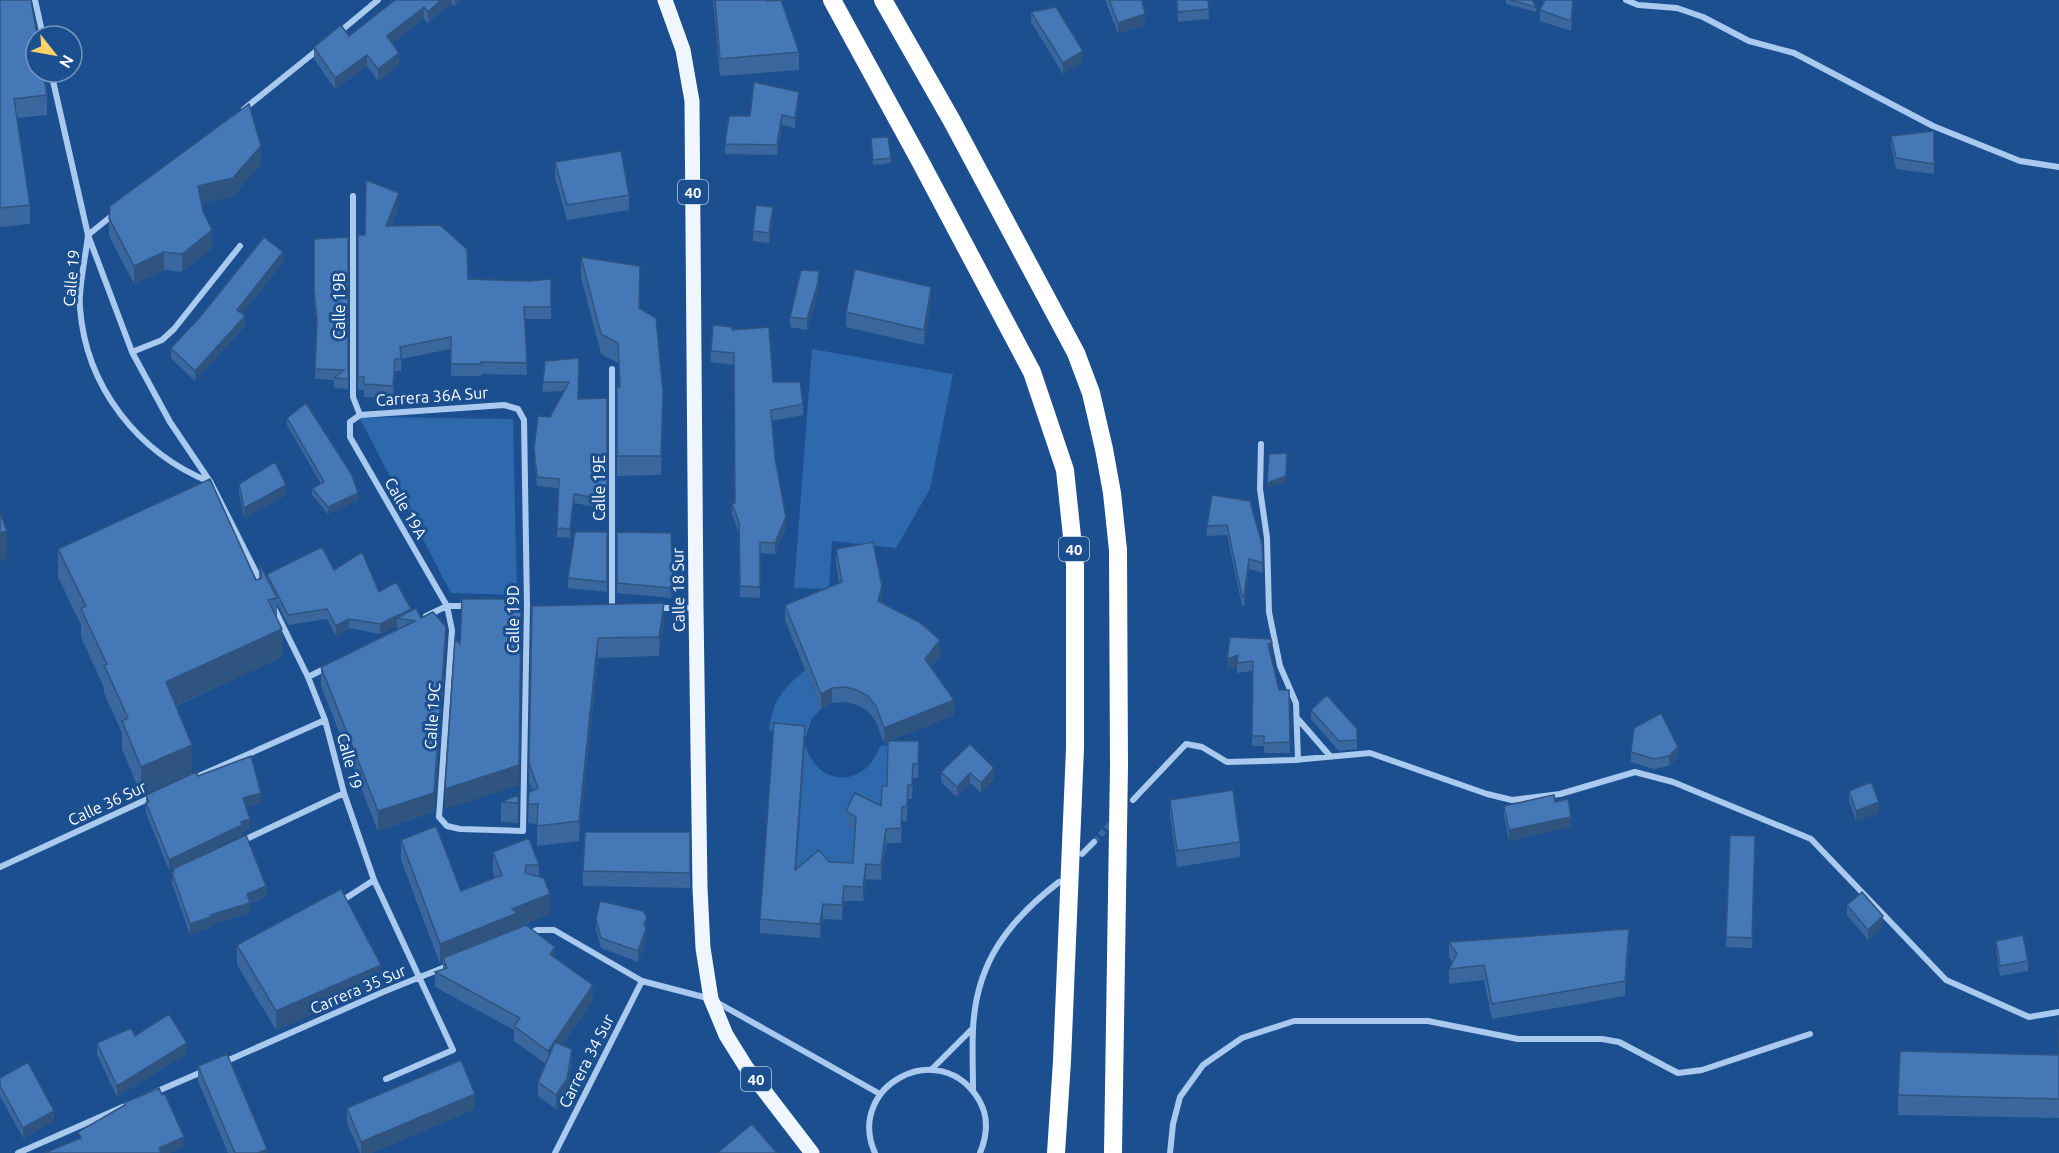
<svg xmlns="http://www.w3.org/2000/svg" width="2059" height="1153" font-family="Ubuntu,sans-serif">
<rect width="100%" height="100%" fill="#1b4f8f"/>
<!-- green -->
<path fill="#2e69ad" d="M812,349L953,374L930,489L896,548L832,541L829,589L794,588Z
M359,417L513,419L517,595L451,593Z
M805,670L821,709L812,718L806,736L769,730C772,701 783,689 805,670Z
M805,743C815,787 865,790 880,746L918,743L887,800L874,843H887L884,857L856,856L853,878L793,917Z"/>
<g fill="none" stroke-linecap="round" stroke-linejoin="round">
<!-- street-tunnel -->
<path stroke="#3d69a0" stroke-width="6" stroke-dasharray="6 3" stroke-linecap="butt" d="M1094,842L1114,820"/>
<!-- street -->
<path stroke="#a9c9ee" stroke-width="6" d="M35,0L43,36
M1626,0L1638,5L1677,8L1703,17L1749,41L1794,53L1933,126L2020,161L2059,167
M337,34L378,0
M51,72L88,235L132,352L170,422L211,483L263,586
M244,109L320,48
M353,196V397L360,415
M114,214L88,235C86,256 78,288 80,308C86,387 138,453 210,482
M132,352L162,340L174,329L240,246
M504,405L518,409L524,420L527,606L523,831L460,829L447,826L439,817L452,630L447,606L350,437V422L360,415Z
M1261,444L1260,489L1267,538L1269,612L1280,666L1296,703L1298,760
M612,607V369
M274,608L308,677L325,720L344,793L374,880L453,1050L386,1079
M657,608H695
M426,616L447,606H470
M308,677L326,668
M1298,719L1330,756
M199,776L325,720
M1133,800L1186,744L1202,747L1227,762L1294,760L1370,753L1487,794L1512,800L1560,794L1635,772L1673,782L1811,839L1946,980L2029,1017L2059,1012
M242,841L344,793
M1082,854L1094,842
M0,867L152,797
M340,902L374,880
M529,934L537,930H554L642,981L711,999L880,1094
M222,1063L383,992L450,965
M932,1069L973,1028
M973,1090C973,1070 972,1049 973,1029C976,963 1008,921 1059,882
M153,1093L204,1071
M18,1153L125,1106
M555,1153L642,981
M875,1153C845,1086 940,1035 979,1100C989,1117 987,1136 980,1153
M1170,1153L1173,1124L1180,1097L1203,1065L1242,1038L1294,1021H1428L1518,1039H1602L1619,1042L1678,1073L1702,1070L1810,1034"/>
<!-- primary -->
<path stroke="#f0f6ff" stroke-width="15" d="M665,0L683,50L692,101L696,608L700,888L703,948L711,999L726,1035L746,1067L812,1153"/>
<!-- highway -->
<path stroke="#fff" stroke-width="18" d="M832,0L920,161L1032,372L1065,470L1075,565V748L1062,1061L1056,1153
M883,0L952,121L1076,353L1091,393L1104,449L1112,493L1118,550L1119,766L1113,1153"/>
</g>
<!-- wall -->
<path fill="#3a679d" d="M0,0L47,95V115L17,118L30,205V224L0,227Z
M395,0H462L455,6L451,3L428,23L424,19L392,43L399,65L378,81L367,66L335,89L314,59V47L349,36Z
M713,0H767L799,52V70L720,76Z
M1105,0H1142L1145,25L1118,33Z
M1176,0H1208L1209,19L1178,22Z
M1506,0H1532L1536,7V12L1506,4Z
M1573,8L1571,31L1540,21V10Z
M1031,12L1083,61L1063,74L1031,22Z
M799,102L795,128L782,125L777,155L725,154V144L750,116Z
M1934,131V174L1896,169L1891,146V136Z
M871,138L891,158V163L873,165Z
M555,162L629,195V210L567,220L555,177Z
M261,164L233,196L201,203L212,248L182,272L164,270L134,284L109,236V218Z
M399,205L391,226L468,279L529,281L551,279V319H525L527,375L481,374V376H451V349L401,359V371H395L393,398L364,397V390L358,389V235H365Z
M773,217L769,243L753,241V231Z
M348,237V389L334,388V380L315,379L317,328L314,301V239Z
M581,257L640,286V308L663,412L661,475L617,476V387H619L618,363L601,354L581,277Z
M283,262L242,314L245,326L195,381L171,358V348Z
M819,281L818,293L807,330L790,327V317Z
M931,302L924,345L846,327V312Z
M732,330L773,382L803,404V415L772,421L775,458L786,528L775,554L760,553V598L740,597L739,534L732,514V503H735L734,365L711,362V351Z
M579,358L578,399L607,398V509L574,503L570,538L557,537L558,488L537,486L534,457V448L564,391L543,392V382Z
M287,418L358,500L328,514L312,495V488L321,484L287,425Z
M239,484L286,495L244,518L239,494Z
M1212,495L1262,544L1263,573L1249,569L1244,606H1242L1227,535L1207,536V526Z
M607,532V592L568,588V578Z
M617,532L671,533L673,593L671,598L617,593Z
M58,549L256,580L259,579V563L267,579V574L334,570L379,592L421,618L446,647L434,812L378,831L321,686V667L397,629V626L380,634L349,628L336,636L327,619L288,625L277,603V618L282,657L176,706L192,773L141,795L122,749V733L104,693V688L81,637V625L58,577Z
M836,549L882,602V603L940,656L931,667L954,715L884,743L876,722L868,711L857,705L845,702L832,703L821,709L785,620V605L839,583L836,564Z
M532,606L664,622L659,656L598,658L579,841L537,846V824L528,823L529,792L532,790L529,782Z
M1230,637L1272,653L1271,654L1279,690H1289L1290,753H1264V746H1252L1253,671L1237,673V666L1227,669Z
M1311,710L1357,729V749L1339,751L1311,719Z
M805,741L796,870L829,862L853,863L855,831L846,826V811L881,806L919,756L918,778H913L912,799H908L907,821H902L901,843H886L881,880L866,879L863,901H844L842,920L823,919L820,938L760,933V919Z
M1631,752L1678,757L1669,766L1654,769L1631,762Z
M994,768V779L981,793L970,783L957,797L941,782V772Z
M198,776L261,804L246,807L250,829L242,832V835L169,870L146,813V795Z
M1849,791L1879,813L1856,821L1849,801Z
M518,795V823L501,822V802Z
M1170,800L1240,842V857L1177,867L1170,815Z
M1555,802L1571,827L1509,841L1504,816V806Z
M690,832V888L583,886V871Z
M401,840L461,891L495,878L493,872V852L539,865V877L550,914L517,927V929L555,958L593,1001L562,1045L572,1063L567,1093L556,1109L538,1096V1082L546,1064L514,1041V1030L435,987V972L443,969V962L440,964L401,860Z
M1755,846L1752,948L1726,947V937Z
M173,869L266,897L250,903V913L211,925V927L190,935L172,883Z
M1847,905L1883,926L1868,940L1847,915Z
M596,919L647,927L646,930V940L638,962L601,948L596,929Z
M1996,941L2028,961V971L2000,976L1996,951Z
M1449,942L1629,945L1625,996L1492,1019L1484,980L1449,984V969L1452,962L1449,957Z
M237,945L381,984L276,1030L237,965Z
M2059,1029V1118L1898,1115V1095L2058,1055Z
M135,1036L187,1053L117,1097L97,1054V1043Z
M198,1066L267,1153H228L198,1081Z
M0,1078L54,1121L23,1138L0,1096Z
M347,1108L475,1109L371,1153H360L347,1123Z"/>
<!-- shaded-wall -->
<path fill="#305480" d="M441,0H451V3L428,23V12Z
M455,0H462L455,6Z
M424,7V19L387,48V36Z
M1145,14V25L1118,33V23Z
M1083,51V61L1063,74V63Z
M399,53V65L378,81V69Z
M367,55V66L335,89V78Z
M799,92V102L795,128V118Z
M782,115V125L777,155V145Z
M261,146V164L233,196L198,204V186Z
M399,193V205L386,238V226Z
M773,207V217L769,243V233Z
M212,230V248L182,272V254Z
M164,252V270L134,284V266Z
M283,252V262L237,320V310Z
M819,271L818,293L807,330V319Z
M931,287V302L924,345V330Z
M245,316V326L195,381V371Z
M663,392V412L661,475V456Z
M1286,476V482L1267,488V483Z
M286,485V495L244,518V508Z
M358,493V500L328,514V507Z
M574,494V503L570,538V529Z
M786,517V528L775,554V543Z
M7,531V559L0,561V533Z
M1249,559V569L1244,606V596Z
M673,583V593L671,598V588Z
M882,586V602L878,616V601Z
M664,603V622L659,656V637Z
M411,609V619L397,618V626L380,634V624Z
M349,619V628L336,636V626Z
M521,625L519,785L445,809V789Z
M446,627V647L434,812L378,831V811Z
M282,629V657L166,710V682Z
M598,638V658L579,841V821Z
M940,640V656L925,674V659Z
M1272,643V653L1268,655V644Z
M1238,655L1237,666L1227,669V659Z
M832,688V703L821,709V694Z
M954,700V715L884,743V728Z
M805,726V741L795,885V870Z
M919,741V756L918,778V764Z
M192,745V773L141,795V767Z
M1678,747V757L1669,766V756Z
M994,768V779L981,793V783Z
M970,773V783L957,797V787Z
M261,793V804L243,808V798Z
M1879,802V813L1856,821V811Z
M1571,817V827L1509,841V830Z
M250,819V829L242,832V835L169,870V860L241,822Z
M886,829V843L881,880V865Z
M866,864V879L863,901V887Z
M266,886V897L250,903V913L211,925V927L190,935V924L210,915L247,894Z
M844,886V901L842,920V905Z
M550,894V914L517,927V932L443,958V962L440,964V944L512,909Z
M823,904V919L820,938V924Z
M1883,916V926L1868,940V930Z
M647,917L646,940L638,962V951L644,924Z
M1629,929V945L1625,996V981Z
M555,947V962L550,954Z
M381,965V984L276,1030V1011Z
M593,985V1001L548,1066V1051Z
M187,1043V1053L117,1097V1086Z
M572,1049V1063L567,1093L556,1109V1095Z
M475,1094V1109L371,1153H361V1142Z
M54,1111V1121L23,1138V1128Z
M184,1137V1147L170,1153H159V1148Z
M267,1149V1153H258Z"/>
<!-- building -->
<path fill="#4478b7" stroke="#305480" stroke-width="1.5" d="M0,0H31L37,36H36V72H43L47,95L14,99L30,205L0,208Z
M395,0H441L428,12L424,7L387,36L399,53L378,69L367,55L335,78L314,47L341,25L349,36Z
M715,0H767V1L781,0L799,52L720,59Z
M1109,0H1142L1145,14L1118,23Z
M1177,0H1208L1209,9L1178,12Z
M1510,0H1532L1536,7Z
M1545,0H1573L1571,21L1540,10Z
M1056,7L1083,51L1063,63L1031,12Z
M754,82L799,92L795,118L782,115L777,145L725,144L729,116H750Z
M249,104L261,146L233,178L198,186L203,211L212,230L182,254L164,252L134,266L109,218L110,206Z
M1934,131V164L1896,158L1891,136Z
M888,137L891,158L873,160L871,138Z
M621,151L629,195L567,205L555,162Z
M366,180L399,193L386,226L440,225L467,249L468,279L529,281L551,279V307H524L527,363L481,362V364H451V337L400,347L401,359H395L393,386L364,384V377H358V235H365Z
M756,205L773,207L769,233L753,231Z
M264,237L283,252L237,310L245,316L195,371L171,348L200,317Z
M348,237V379L334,378L344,370L315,369L317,321L314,291V239Z
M581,257L640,266L639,308L656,318L663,392L661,456H617V387H620L618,343L601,334Z
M855,269L931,287L924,330L846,312Z
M801,270L819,271L818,283L807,319L790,317Z
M713,325L732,327V330L769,327L773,382H800L803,404L771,410L775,458L786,517L775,543L760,542V587L740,586L739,523L732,503H735L734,353L711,351Z
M579,358L578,399L607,398V500L574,494L570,529L557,528L559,479L537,477L534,448L538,416L550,417L569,382H543L545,361Z
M306,403L352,475L358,493L328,507L312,488L324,482L287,418Z
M1287,453L1286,476L1267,483L1269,454Z
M275,462L286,485L244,508L239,484Z
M210,479L256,580L262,578L259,563L277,598L268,600L282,629L166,682L192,745L141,767L122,721L128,718L104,665L107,664L81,609L86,606L58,549Z
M1212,495L1250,501L1262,544L1263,563L1249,559L1244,596H1242L1227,525L1207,526Z
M0,513L7,531L0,533Z
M575,532H607V582L568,578Z
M617,532L671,533L673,583L671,588L617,583Z
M873,542L882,586L878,601L919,622L940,640L925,659L954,700L884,728L876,706L868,696L857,690L845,687L832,688L821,694L785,605L842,582L836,549Z
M322,547L334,570L362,552L379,592L396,582L411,609L380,624L349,619L336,626L327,609L288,615L267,574Z
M462,599H519V606H521L519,765L445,789L455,639L460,644Z
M664,603L659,637L598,638L579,821L537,826L538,804H528L529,792L538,788L529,763L532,606Z
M416,608L421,618L433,612L446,627L434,793L378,811L321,667L415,621L397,618Z
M1230,637L1271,639L1272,643L1268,644L1279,690H1289L1290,742L1264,743V736H1252L1253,661L1237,663L1238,655L1227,659Z
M1327,695L1357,729V740L1339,741L1311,710Z
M1661,713L1678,747L1669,756L1654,759L1631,752L1634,728Z
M774,723L805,726L795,870L819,850L829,862L853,863L856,817L846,811L855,793L881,806L882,786H887L888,741H919L918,764H913L912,785H908L907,806L902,807L901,828L886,829L881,865L866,864L863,887L844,886L842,905L823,904L820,924L760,919Z
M970,744L994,768L981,783L970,773L957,787L941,772Z
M251,756L261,793L243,798L250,819L241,822L242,825L169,860L146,803L149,802L146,795L196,772L198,776Z
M1871,782L1879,802L1856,811L1849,791Z
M1233,790L1240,842L1177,851L1170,800Z
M518,795V803L501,802Z
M1554,795L1555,802L1568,799L1571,817L1509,830L1504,806Z
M436,826L461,891L502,875L493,852L529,838L539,865H526L525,873L544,878L550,894L512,909L517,913L440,944L401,840Z
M585,832H690V873L583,871Z
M246,835L266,886L247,894L250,903L210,915L211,917L190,924L172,873L174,872L173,869Z
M1730,835L1755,836L1752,938L1726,937Z
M341,889L381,965L276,1011L237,945Z
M1862,892L1883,916L1868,930L1847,905Z
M600,901L643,911L647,917L644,924L646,929L638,951L601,938L596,919Z
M526,925L555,947L550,954L593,985L548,1051L514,1026L520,1018L435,972L447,968L443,958Z
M1629,929L1625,981L1492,1004L1484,965L1449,969L1457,954L1449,942Z
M2023,935L2028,961L2000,966L1996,941Z
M169,1014L187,1043L117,1086L97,1043L131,1028L135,1036Z
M2059,1029V1099L1898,1095L1900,1051L2058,1055Z
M555,1042L572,1049L567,1079L556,1095L538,1082Z
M227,1054L267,1149L258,1153H235L198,1066Z
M461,1060L475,1094L361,1142L347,1108Z
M28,1062L54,1111L23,1128L0,1086V1078Z
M159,1088L162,1095L165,1094L184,1137L159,1148L161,1153H44L81,1138L78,1132L125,1105L124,1103Z
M752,1124L777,1153H717Z"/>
<g text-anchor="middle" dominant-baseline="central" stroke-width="6" stroke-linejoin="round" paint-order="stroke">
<!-- shield labels -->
<g fill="#1b4f8f" stroke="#bbcadd" stroke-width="1.5">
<rect x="678" y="180" width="30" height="24" rx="4.5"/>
<rect x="1059" y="537" width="30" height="24" rx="4.5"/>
<rect x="741" y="1067" width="30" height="24" rx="4.5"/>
</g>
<g font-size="15" font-weight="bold" fill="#fff">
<text x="693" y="192">40</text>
<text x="1074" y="549">40</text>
<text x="756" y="1079">40</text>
</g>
<!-- street labels -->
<g font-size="16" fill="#fff" stroke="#1b4f8f">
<text transform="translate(71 278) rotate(-85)">Calle 19</text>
<text transform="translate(339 306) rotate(-90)">Calle 19B</text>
<text transform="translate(432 396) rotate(-4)">Carrera 36A Sur</text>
<text transform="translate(599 488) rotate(-90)">Calle 19E</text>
<text transform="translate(406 508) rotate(60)">Calle 19A</text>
<text transform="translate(678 590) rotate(-91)">Calle 18 Sur</text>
<text transform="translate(513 619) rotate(-90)">Calle 19D</text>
<text transform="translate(432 716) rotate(-86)">Calle 19C</text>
<text transform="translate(350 761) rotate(75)">Calle 19</text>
<text transform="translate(107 803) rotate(-25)">Calle 36 Sur</text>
<text transform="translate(358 989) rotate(-23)">Carrera 35 Sur</text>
<text transform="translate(586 1061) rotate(-63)">Carrera 34 Sur</text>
</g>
</g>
<!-- north arrow -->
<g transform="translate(54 54) rotate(121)"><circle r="28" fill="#1b4f8f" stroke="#7695bc" stroke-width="1.5"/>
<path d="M0-4.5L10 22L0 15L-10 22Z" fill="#ffd166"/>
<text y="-9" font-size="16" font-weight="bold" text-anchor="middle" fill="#ffffff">N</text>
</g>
</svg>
